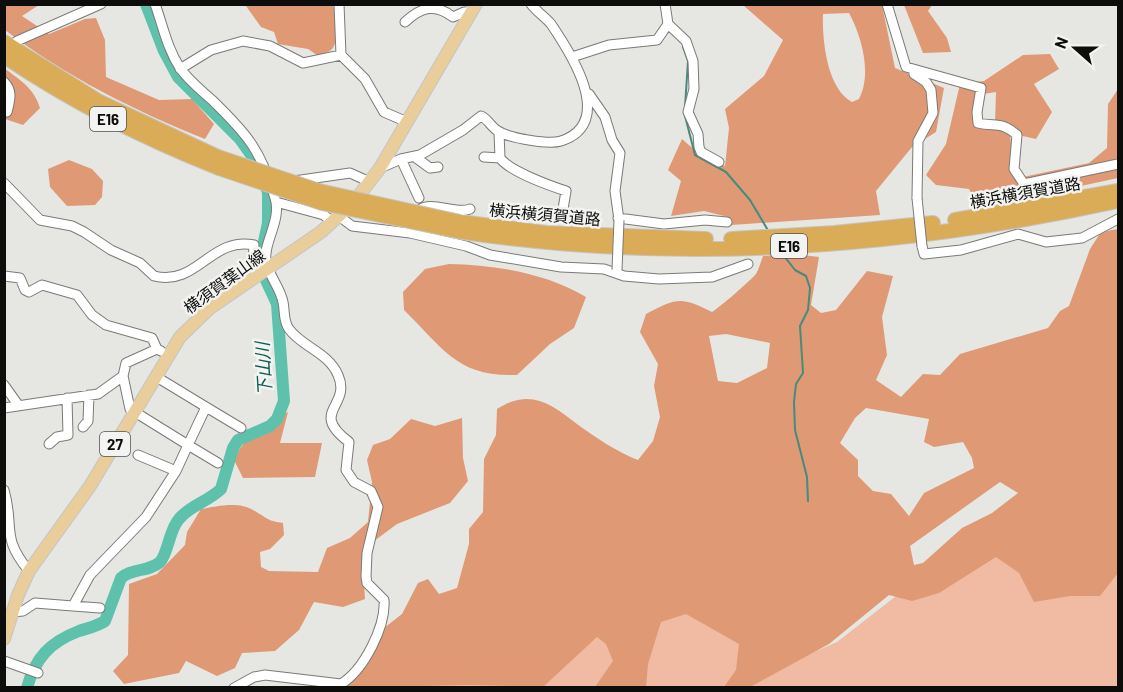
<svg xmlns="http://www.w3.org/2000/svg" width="1123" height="692" font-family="Barlow,'Noto Sans JP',sans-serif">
<rect width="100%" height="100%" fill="#e6e7e3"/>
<!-- green -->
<path fill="#f0bba2" d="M1027,494L1118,558V687L406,688L705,594L760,676L837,642Z"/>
<!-- forest -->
<path fill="#e09975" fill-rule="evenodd" d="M248,4L333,5C336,15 340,42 331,50C327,53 321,54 317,55L308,49L278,44L274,32L261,27L246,6Z
M4,5H39L22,16L49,34L85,19L96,18L105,40L106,77L159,100L192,99L214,124L205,139C135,111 65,76 5,30Z
M743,5H882L895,68L944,88L936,132L912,147L876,191L880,215L731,225L728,217L704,211L671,216L681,181L668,170L682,139L697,152L725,166L729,128L725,109L764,76L783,40ZM849,13C862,37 872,74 859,99L852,102C827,89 822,40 823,14Z
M904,5H932L928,11L947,38L951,52L923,53Z
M1050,54L1059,69L1034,84L1052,112L1036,139L1010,133L1012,156L1023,177L1089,163L1107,148L1108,104L1118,89V178L979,208L969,189L936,185L926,175L946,144L960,84L984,81L1023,55ZM996,92L995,124L977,120V95Z
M4,68C20,80 34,88 40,108L23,125L5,119Z
M69,160L92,169L103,181L102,197L95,205L67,206L50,187L48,169Z
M1118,229V573L1100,596H1070L1034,602L1019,573L996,557L939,593L912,601L889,595L829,644L750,687H724L736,670L739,644L686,614L661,622L648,664L646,687H595L613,661L606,644L597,637L543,687L468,685L339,688L376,648L384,628L402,614L418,583L428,579L439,594L457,588L469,544V529L483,512L484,459L496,435L497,409C530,388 550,403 577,424C595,437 617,452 638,460L653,441L660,417L654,386L658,364L640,332L646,314C676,298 681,296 712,312C719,308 750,281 756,274C759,269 761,261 763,256L794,254L819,257L811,305L821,313L836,310L867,271L893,276L882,317L887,355L876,380L901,397L923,374L940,375L960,354L1048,328L1060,311L1069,306L1090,249L1101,232ZM726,334L770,343L767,368L737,383L718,381L709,336ZM866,408L929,419L924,442L934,447L963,442L972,458L974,468L924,493L909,516L891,494L873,491L858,476V460L840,443L855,418ZM1000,482L1018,493L992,513L962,528L923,563L914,565L910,546Z
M449,264C496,265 546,273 586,297L574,328L550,344L517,375C457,377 444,349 404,310L403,292L425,269Z
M288,412L280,443H322L315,477L243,478L233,458L256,427Z
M462,418L463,458L468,481L450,503L397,524L362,550L365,599L343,607L314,602L299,630L275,651L242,653L235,668L217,676L186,661L179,673L124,684L113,671L128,655L129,584L157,574L185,545L187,532L201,509C217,506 239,501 253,510C267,518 267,521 283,523L284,535L270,549L260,552L261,567L269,571L318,572L327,548L350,538L368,522L372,482L367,460L373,445L390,439L411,419L435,426Z"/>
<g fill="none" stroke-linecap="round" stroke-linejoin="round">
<!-- stream -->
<path stroke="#468b7c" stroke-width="2" d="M683,47L688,61L685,107
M684,112L695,155L726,172L750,200L769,232
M781,252L795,270L806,276L810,288L808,310L800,326L803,373L796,384L794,402L795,430L807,477L808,501"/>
<!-- river -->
<path stroke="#5ec1ac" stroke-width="12" d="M27,688C35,658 50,642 79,631C88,628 98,626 105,621L121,578C132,568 149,572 160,562C168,554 169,530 179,519C189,506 209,501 221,489L233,448L238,440L270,426L277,419L284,401L277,304L259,265L268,223V192L257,163L240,139L178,77L164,51L146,4"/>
<!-- minor casing -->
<g stroke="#7a7a77" stroke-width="11">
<path id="minor" d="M155,4C163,26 167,48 180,68C188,80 201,90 212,100C247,134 261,150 275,198C282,220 263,243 266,260C268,275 280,287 283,302C285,311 283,321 289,329C302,347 328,352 338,375C352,407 308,411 349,442L346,470L354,482L371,491L378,507L367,553L366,576L367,583L384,600C386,626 364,670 341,684L265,675L254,677L234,688
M339,4L341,55
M887,4L906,67L981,88L977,112L978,123C996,127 1001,121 1017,135L1014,169L1024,184L1118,164
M405,22C421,7 435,3 453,17L464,12H471
M668,24L686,41L693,61L694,89L688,112L698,134L699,147L701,152L719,162
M17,41L101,4
M572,57L609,45L657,40L668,24L665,4
M180,69L211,50L243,41L270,46L303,63L341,55L365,79L384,112L407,122
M914,74L926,82L931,90L933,113L918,141L917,198
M4,82C13,91 10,100 7,112
M589,94L605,117L612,140L620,153L615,191L619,220
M499,132L500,158
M415,157L430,168L438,167
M484,157L500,158C509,171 551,186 566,191L563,209
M401,159L419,198
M380,168L401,159L420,155L463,130L481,116C488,119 491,127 498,131C509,138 549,145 561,141C617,123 570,52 551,24C545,17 537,12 531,4
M294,181L350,173L370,182
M4,183L40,220L72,226L84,232L111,250L140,263L154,276C197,287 211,236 254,245L253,262L257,276
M276,202L324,215L332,222
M339,216L352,226L410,233L466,246L490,255L561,267L604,269L624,276L659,279L712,277L748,264
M417,217L419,210C432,200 455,215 470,209
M618,218L664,224L705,220L727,222
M922,246L924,254L961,250L1018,234L1046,242L1082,238L1118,219
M4,276L20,278L25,290L29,292L42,285L77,295L92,315L106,325L152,338L157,349
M123,376L126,363L157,349L161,351
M155,376L206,407L188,445L218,463
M4,385L19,406
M206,407L241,428
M4,408L98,394L123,376L130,409L188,445L176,471L146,517L90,575L73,606L35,603L23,611L13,612
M83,427L88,421L89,395
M49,444L57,437L68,435L67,398
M138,455L176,471
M4,490C15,528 0,536 29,571
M73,606L100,608
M4,661L38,673"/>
</g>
<!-- major casing -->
<g stroke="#c5c5c5" stroke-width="14">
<path id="major" d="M4,639L18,595L29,571L90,486L180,337L210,308L321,232L353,203L380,168L476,4"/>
</g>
<!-- highway casing -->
<g stroke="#c5c5c5" stroke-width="16">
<path id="highway" d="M4,42L98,101L218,157
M4,56C72,102 143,138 219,168
M955,220L1118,191
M460,222L546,233L706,239
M457,231C676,265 902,248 1118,201
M731,239L834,233L933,223"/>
</g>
<!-- minor -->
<use href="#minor" stroke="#fff" stroke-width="9"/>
<!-- major -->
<use href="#major" stroke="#e9cd9b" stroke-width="12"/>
<!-- highway -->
<use href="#highway" stroke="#dbac58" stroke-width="14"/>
<!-- minor-bridge casing -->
<g stroke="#7a7a77" stroke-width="11" stroke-linecap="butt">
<path id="minor-bridge" d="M917,198L922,246
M617,270L619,220"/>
</g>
<!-- highway-bridge casing -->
<g stroke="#c5c5c5" stroke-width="16" stroke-linecap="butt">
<path id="highway-bridge" d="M218,157L319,191L460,222
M219,168L322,203L457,231"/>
</g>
<!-- minor-bridge -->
<use href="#minor-bridge" stroke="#fff" stroke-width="9"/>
<!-- highway-bridge -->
<use href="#highway-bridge" stroke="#dbac58" stroke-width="14"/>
</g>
<g text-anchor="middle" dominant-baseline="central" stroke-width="5" stroke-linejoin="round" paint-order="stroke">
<!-- shield labels -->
<g fill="#f3f4f1" stroke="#525251" stroke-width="1.5">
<rect x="90" y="107" width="36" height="24" rx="4.5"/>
<rect x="771" y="234" width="36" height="24" rx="4.5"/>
<rect x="100" y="432" width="30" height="24" rx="4.5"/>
</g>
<g font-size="15" font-weight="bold" fill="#0d0d0c">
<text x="108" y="119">E16</text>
<text x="789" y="246">E16</text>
<text x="115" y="444">27</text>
</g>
<!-- street labels -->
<g font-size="16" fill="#0d0d0c" stroke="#f3f4f1">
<text transform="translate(1025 192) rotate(-10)">横浜横須賀道路</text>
<text transform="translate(545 214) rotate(5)">横浜横須賀道路</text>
<text transform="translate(224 281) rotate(-36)">横須賀葉山線</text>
</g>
<!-- water labels -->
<g font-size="18" font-style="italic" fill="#085e51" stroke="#f3f4f1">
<text transform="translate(263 369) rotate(-93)">下山川</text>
</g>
</g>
<!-- border -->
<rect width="1123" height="692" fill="none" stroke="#0d0d0c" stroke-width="12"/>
<!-- north arrow -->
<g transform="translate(1075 48) rotate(291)" stroke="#f3f4f1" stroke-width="4.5" paint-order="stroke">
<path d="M0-4.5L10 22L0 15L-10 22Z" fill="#0d0d0c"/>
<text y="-9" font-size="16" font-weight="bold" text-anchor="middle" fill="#0d0d0c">N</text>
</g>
</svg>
